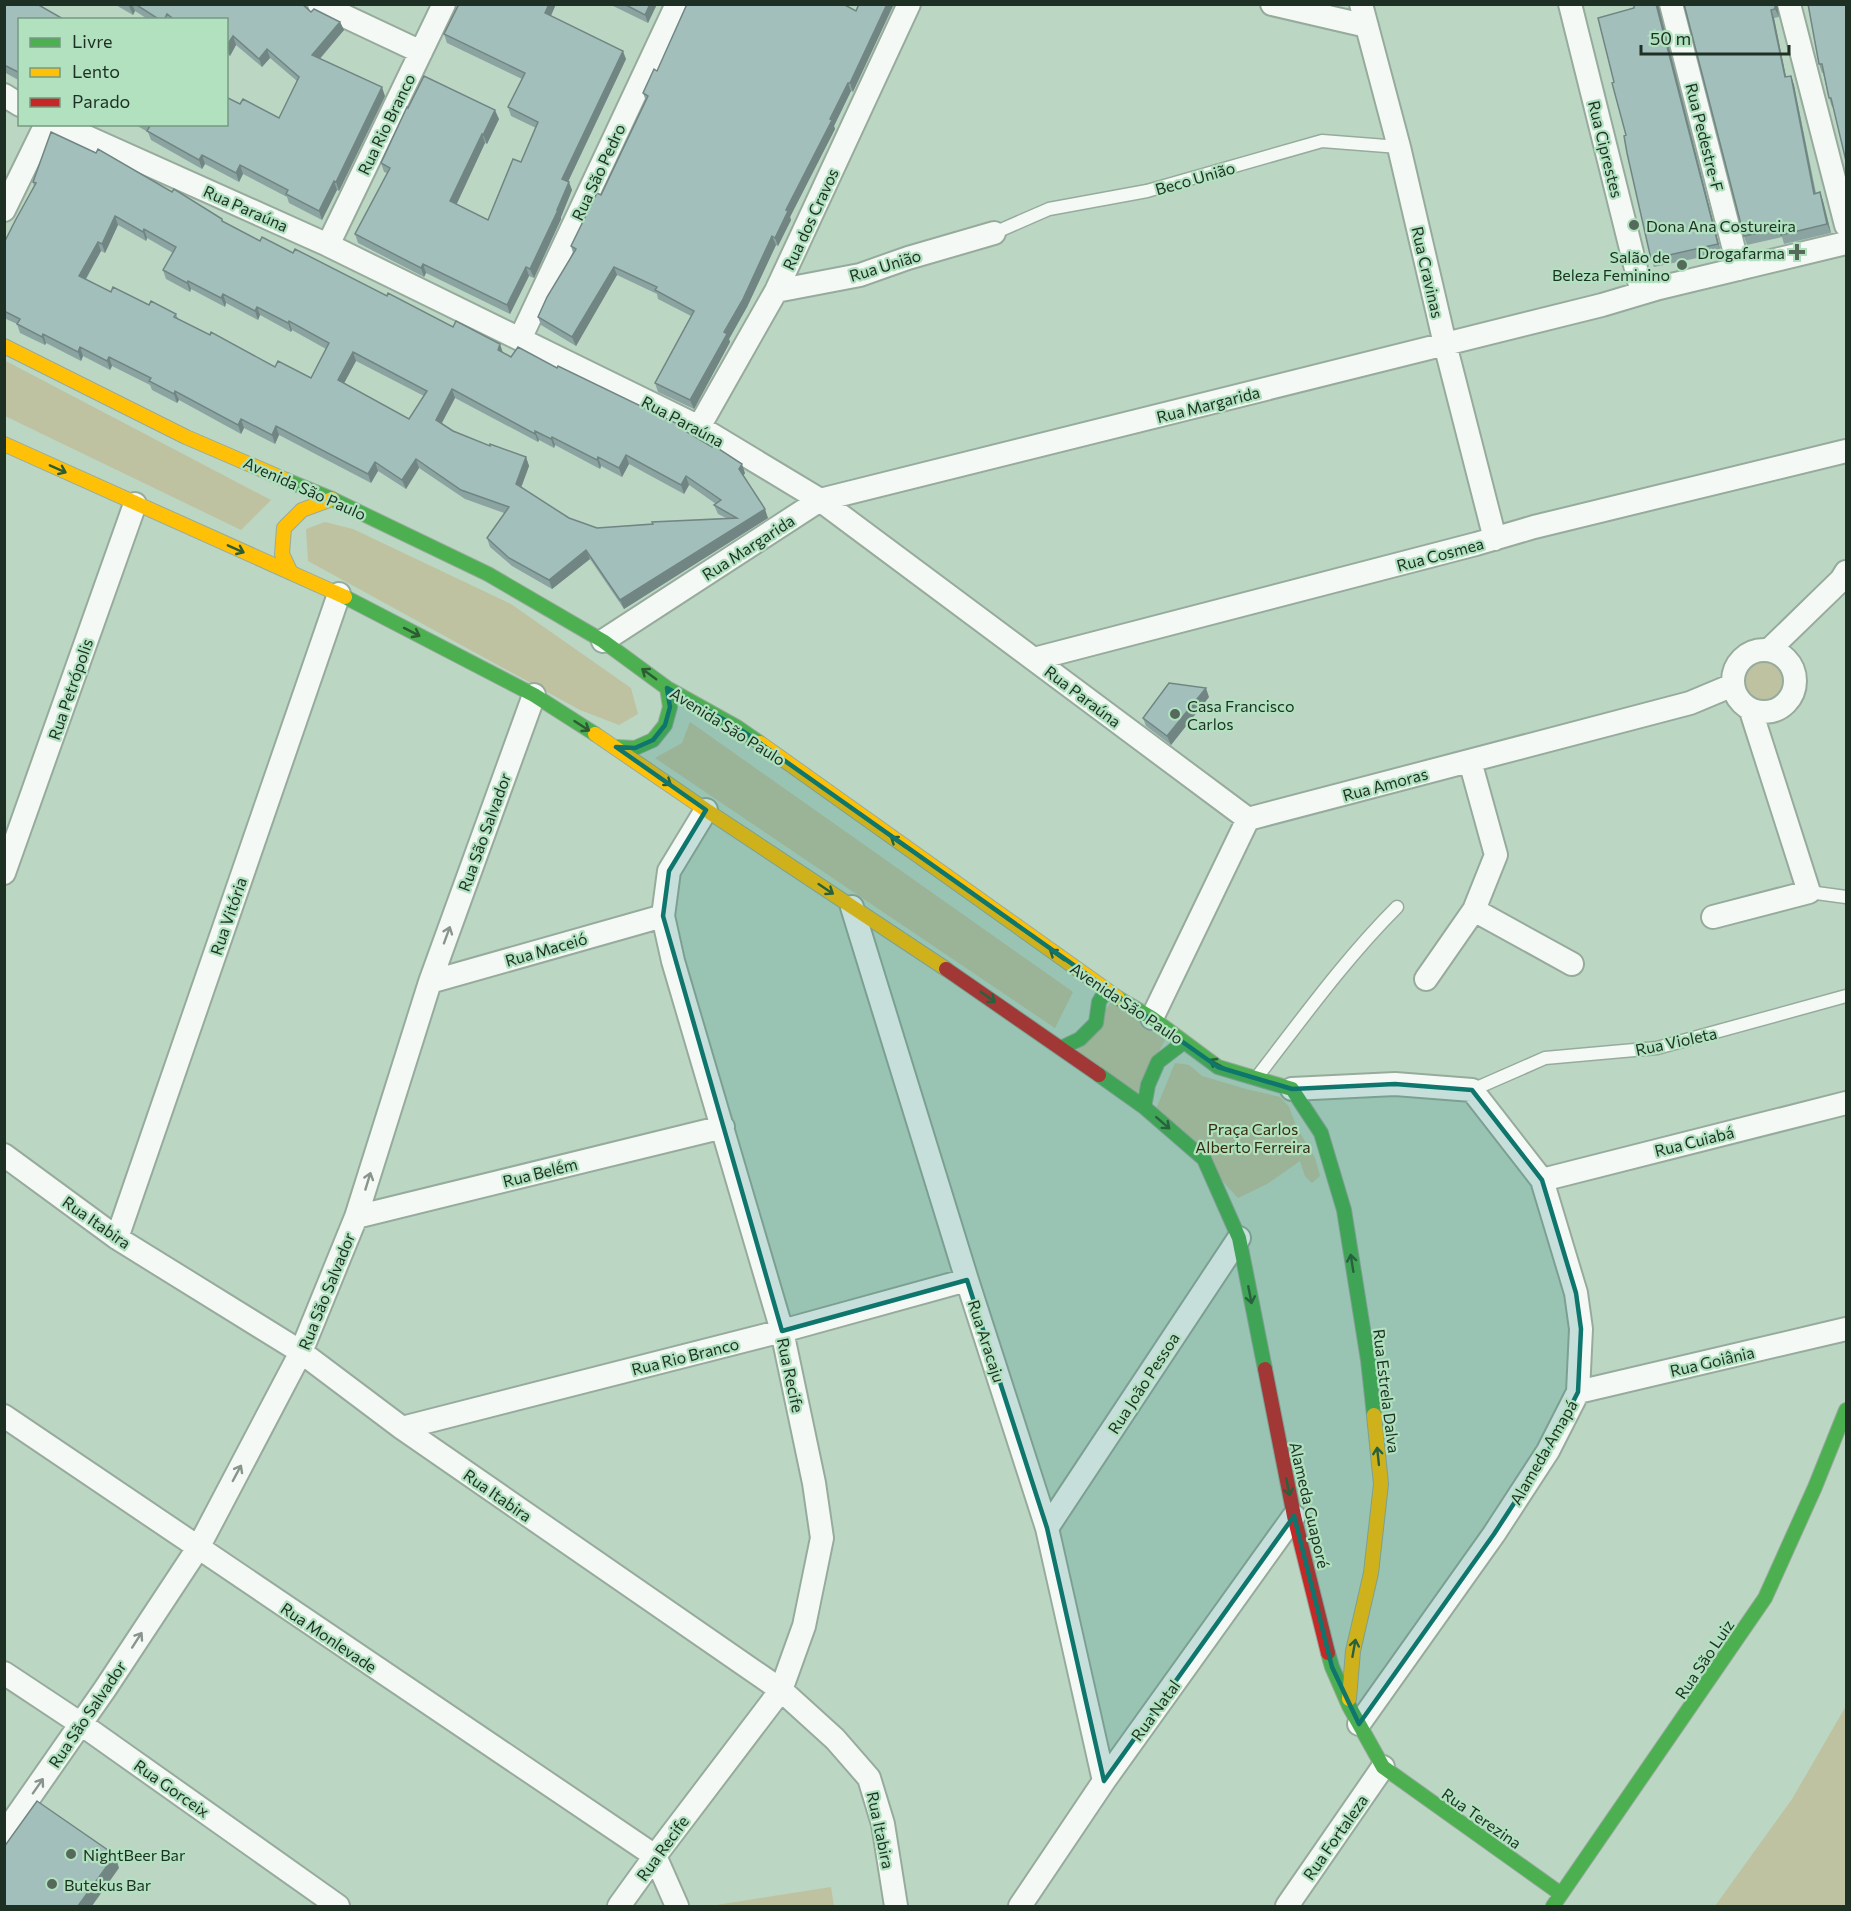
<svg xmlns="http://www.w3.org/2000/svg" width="1851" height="1911" font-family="Commissioner,sans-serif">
<rect width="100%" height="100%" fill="#bcd6c4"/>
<!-- green -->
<path fill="#bec2a0" d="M4,360L271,500L241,530L5,416Z
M325,522L353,529L511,604L631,688L638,714L619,725L580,710L308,561L306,529Z
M1741 683a22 22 0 1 1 44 0a22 22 0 1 1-44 0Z
M690,722L1073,992L1055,1028L655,758L682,743Z
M1111,1002L1165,1040L1137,1093L1076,1052Z
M1175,1063L1189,1065L1202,1076L1246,1089L1280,1097L1289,1107L1297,1128L1315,1158L1320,1176L1312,1183L1305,1176L1300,1161L1267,1184L1238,1198L1156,1109Z
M1846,1706V1906H1715L1792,1799Z
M831,1887L834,1906H710Z"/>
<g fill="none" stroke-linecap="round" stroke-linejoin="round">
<!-- lane casing -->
<g stroke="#97ab9c" stroke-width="15">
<path id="lane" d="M994,233L1049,209L1147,191L1322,141L1399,147
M1809,892L1846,897
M1257,1077C1302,1019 1345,959 1397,907
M1472,1090L1545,1058L1657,1048L1846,996"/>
</g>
<!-- street casing -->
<g stroke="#97ab9c" stroke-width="26">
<path id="street" d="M319,4L421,52
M1272,4L1367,26
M1361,4L1399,147L1445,344L1495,539
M1570,4L1642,293
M1671,4L1739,269
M1789,4L1846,225
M4,95L20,105
M58,124L328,245L699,427L820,500L1248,819
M4,210L46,124
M328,245L444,4
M776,291L860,275L908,258L994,233
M520,339L677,4
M699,427L776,291L909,4
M603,641L820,500L1602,305L1659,288L1846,243
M1733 681a31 31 0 1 1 62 0a31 31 0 1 1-62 0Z
M1769,650L1841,580L1846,572
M1034,659L1476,544L1534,527L1846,451
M4,873L135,504
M852,907L967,1280L1047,1528L1104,1781
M1474,910L1572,964
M1713,917L1809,892L1751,711
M1426,979L1474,910L1496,855L1470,761
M430,982L663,916
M1152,1018L1248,819L1690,703L1733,685
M1292,1089L1395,1084L1472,1090L1542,1180L1576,1293L1581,1329L1578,1392L1548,1451L1494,1534L1359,1724
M4,1155L117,1238L301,1352L402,1428L781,1690L835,1739L869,1778L883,1824L896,1906
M1542,1180L1846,1103
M356,1217L723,1127
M117,1238L339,594
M1578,1392L1846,1329
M4,1416L655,1856
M402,1428L782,1331L967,1280
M1047,1528L1239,1238
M4,1673L81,1724L338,1906
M4,1834L105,1689L198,1548L301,1352L356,1217L430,982L534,695
M655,1856L677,1906
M619,1906L655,1856L781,1690L804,1626L822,1538L814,1483L782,1331L673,961L663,916L669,871L706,810
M1020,1906L1104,1781L1294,1516
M1287,1906L1383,1767"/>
</g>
<!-- fast casing -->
<g stroke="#97ab9c" stroke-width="16">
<path id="fast" d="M286,480L332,499L488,574L603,641L667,688L737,727L760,743
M345,597L534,695L595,734
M616,747L635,748L653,740L665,725L670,707L667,688
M1118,998L1152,1018L1218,1067L1292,1089L1321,1133L1344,1210L1368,1360L1374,1415
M1061,1048L1080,1039L1096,1023L1099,1002L1106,990
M1099,1075L1144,1107L1204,1159L1239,1238L1265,1369
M1144,1107L1148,1085L1158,1062L1184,1042
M1328,1653L1332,1667L1349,1706L1383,1767L1561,1894
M1553,1906L1765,1598L1815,1487L1846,1410"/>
</g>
<!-- slow casing -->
<g stroke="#97ab9c" stroke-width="16">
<path id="slow" d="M4,346L186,437L286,480
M4,444L345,597
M291,573L282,554L284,528L302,510L332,499
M595,734L706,810L946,969
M760,743L1118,998
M1349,1699L1353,1651L1371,1573L1381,1484L1374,1415"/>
</g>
<!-- jam casing -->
<g stroke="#97ab9c" stroke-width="16">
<path id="jam" d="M946,969L1099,1075
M1265,1369L1294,1516L1328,1653"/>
</g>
<!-- lane -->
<use href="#lane" stroke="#f5f9f6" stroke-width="12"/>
<!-- street -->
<use href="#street" stroke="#f5f9f6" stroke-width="22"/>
<!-- fast -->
<use href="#fast" stroke="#4caf50" stroke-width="14"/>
<!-- slow -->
<use href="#slow" stroke="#ffc107" stroke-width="14"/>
<!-- jam -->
<use href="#jam" stroke="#c62828" stroke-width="14"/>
</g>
<!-- wall -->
<path fill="#8ba4a1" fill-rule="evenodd" d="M4,4L20,20V81L4,72Z
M114,4H302L311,12L340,22L344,30L320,59L385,96L339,191L337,190L322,220L289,203L287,197L243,174L239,182L205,164L202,169L151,140L148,132L134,124H226L240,104L279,118L297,81L270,58L262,67L236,45L230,56L226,53V20H149L135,11L133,15Z
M459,4H556L551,16L626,59L568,182L572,190L561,217V219L534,278L529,276L510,314L426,273L424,277L358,243L355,234L387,173L384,172L381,163L408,108L499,119L487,144L485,143L456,204L488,220L521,162L536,128L511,116L508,107L522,79L447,43L444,34Z
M609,4H657L648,23Z
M843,4L853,92L851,91L834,126L835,129L790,217L791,220L778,246L776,245L747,307L729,339L730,342L694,409L658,392L655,383L691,316L658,299L657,294L617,275L576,346L541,325L538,317L573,253L571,246L601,195L646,101L643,93L657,71Z
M1658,4L1721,253L1654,267L1651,259L1626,135L1614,82L1634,8Z
M1684,4H1777L1779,17L1774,18L1786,77L1791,76L1794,85L1816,193L1820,192L1823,201L1831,233L1784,244L1782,237L1747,245L1744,236Z
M1808,4L1834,107H1832L1829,98L1823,73H1822L1819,64Z
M33,182L172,192L222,219L223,222L260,241L293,253L387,296L511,357L557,368L679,427L745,473L743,476L768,518L624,609L590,559L552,589L512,566L490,547L487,538L504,513L465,499L419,468L406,489L378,471L371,483L279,435L275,444L244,428L241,434L179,400L177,403L152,390L150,385L112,366L110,370L83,356L81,361L46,343L45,345L20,333L17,324L4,318V243L34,186ZM118,225L146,241L147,238L173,253L163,270L166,279L190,292L191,289L225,307L226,303L258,320L260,315L291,332L292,330L326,349L311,378L275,367L178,319L176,314L149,305L111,292L86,279L101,251L105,253ZM356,361L424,396L409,419L344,383ZM455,398L538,442L539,440L554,448L555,445L600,469L601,466L622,477L629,464L684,494L689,485L716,504L714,505L718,514L726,518L597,528L569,518L521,488L529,466L526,457L490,446L453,431L442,423Z
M1209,697L1171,745L1146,726L1143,718Z"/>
<!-- shaded-wall -->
<path fill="#718683" d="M131,4H132L135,11L133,15L129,6Z
M549,4H556L548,22L545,13Z
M650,4H657L648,23L645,15Z
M887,4H894L853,92L850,83Z
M1656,4H1658L1721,253L1718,244Z
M1775,4H1777L1779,17L1775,9Z
M1771,10L1774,18L1788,86L1785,77Z
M340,22L344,30L315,64L312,55Z
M233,36L236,45L230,56L227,47Z
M267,49L270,58L262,67L259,59Z
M623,51L626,59L565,188L562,179Z
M1791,76L1794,85L1817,202L1814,194Z
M848,83L851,91L834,126L835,129L790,217L791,220L778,246L775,238L786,210Z
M382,87L385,96L339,191L336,182Z
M495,110L499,119L487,144L483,135Z
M482,134L485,143L454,210L450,201Z
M202,155L205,164L202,169L199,160Z
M240,165L243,174L239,182L236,173Z
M334,181L337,190L322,220L319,211Z
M569,182L572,190L561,217V219L534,278L530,269Z
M1820,192L1823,201L1831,233L1827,224Z
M115,216L118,225L105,253L102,244Z
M144,229L147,238L146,241L143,232Z
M772,236L776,245L747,307L729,339L730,342L694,409L690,400Z
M98,242L101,251L83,284L79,276Z
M423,264L426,273L424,277L421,268Z
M526,267L529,276L510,314L507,305Z
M614,267L617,275L576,346L572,337Z
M188,281L191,289L190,292L187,283Z
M223,294L226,303L225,307L221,298Z
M257,307L260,315L258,320L255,311Z
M289,321L292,330L291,332L288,323Z
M43,334L46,343L45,345L42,337Z
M500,344L503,353L498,350Z
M80,347L83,356L81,361L78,352Z
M353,352L356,361L341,389L338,380Z
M109,357L112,366L110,370L107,361Z
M452,389L455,398L439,428L436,420Z
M175,391L179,400L177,403L174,394Z
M241,419L244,428L241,434L238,425Z
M276,426L279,435L275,444L272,435Z
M535,431L539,440L538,442L535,434Z
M552,437L555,445L554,448L551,439Z
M626,455L629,464L622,477L619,468Z
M526,457L529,466L519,493L516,484Z
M598,457L601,466L600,469L597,460Z
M416,459L419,468L406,489L402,480Z
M375,462L378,471L371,483L368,474Z
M742,464L745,473L742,478L739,469Z
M686,476L689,485L684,494L681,485Z
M765,509L768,518L624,609L620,600Z
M586,550L590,559L552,589L549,580Z
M1206,688L1209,697L1171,745L1167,736Z
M115,1855L119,1868L92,1906H78Z"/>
<!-- building -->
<path fill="#a2bfbb" stroke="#718683" stroke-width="1.5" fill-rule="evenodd" d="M4,4H37L65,20H20V73L4,65Z
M135,4H302L311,12L314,9L340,22L312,55L382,87L336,182L334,181L319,211L286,194L288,190L240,165L236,173L202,155L199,160L147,131L150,126L147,124H226V97L240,104L243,99L279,118L299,77L267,49L259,59L233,36L226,47V20H175L167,14L164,20H160Z
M459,4H549L545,13L623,51L562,179L569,182L557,210H558L530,269L526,267L507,305L423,264L421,268L355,234L390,168L381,163L407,107L408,108L424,76L495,110L483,135L482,134L450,201L488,220L513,159L521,162L538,122L508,107L525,73L444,34Z
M624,4H650L645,15Z
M687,4H843L856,11L859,4H887L850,83H848L830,119L832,120L786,210L788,211L775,238L772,236L743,299L724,332L727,334L690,400L655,383L694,311L655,290L657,287L614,267L572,337L538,317L547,297L576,249L571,246L597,193L601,195L648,96L643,93L654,69L657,71Z
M1634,4H1656L1718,244L1651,259L1627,153L1624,136L1626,135L1612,83L1614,82L1598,18L1634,8Z
M1684,4H1775V9L1771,10L1785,77L1791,76L1814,194L1820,192L1827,224L1781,235L1780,228L1744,236Z
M1808,4H1846V161L1831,98H1829L1822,64H1819Z
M51,132L96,153L98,149L172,192L174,189L222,219V221L260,241L262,237L293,253L295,249L387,296L388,293L453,327L456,321L500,344L498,350L511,357L518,347L557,368L558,366L678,424L677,426L712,447L713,445L742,464L739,469L765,509L620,600L586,550L549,580L509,558L487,538L509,507L461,490L416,459L402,480L375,462L368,474L276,426L272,435L241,419L238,425L175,391L174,394L149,381L151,378L109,357L107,361L80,347L78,352L43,334L42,337L17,324L20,319L4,311V243L15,221L36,183L33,182ZM115,216L143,232L144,229L176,247L163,270L187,283L188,281L221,298L223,294L255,311L257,307L288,323L289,321L329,343L311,378L278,361L275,367L211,332L210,335L174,317L176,314L151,301L149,305L113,287L111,292L79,276L98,242L102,244ZM353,352L427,391L409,419L338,380ZM452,389L535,434V431L551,439L552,437L597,460L598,457L619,468L626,455L681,485L686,476L721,500L714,505L737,518L652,522L653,524L597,528L569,518L516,484L526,457L490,444V446L453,431L436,420Z
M1169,683L1206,688L1167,736L1143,718Z
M37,1801L115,1855L78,1906H4V1847Z"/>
<!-- one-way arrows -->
<defs><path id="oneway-shaft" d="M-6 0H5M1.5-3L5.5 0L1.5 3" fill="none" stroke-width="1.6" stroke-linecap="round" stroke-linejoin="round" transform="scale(1.5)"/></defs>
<g stroke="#2d5c33">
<use href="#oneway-shaft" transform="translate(58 469) rotate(24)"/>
<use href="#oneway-shaft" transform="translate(236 549) rotate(24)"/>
<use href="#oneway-shaft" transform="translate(412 632) rotate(27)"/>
<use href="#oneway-shaft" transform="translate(649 674) rotate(-144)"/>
<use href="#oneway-shaft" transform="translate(582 726) rotate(33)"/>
<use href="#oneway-shaft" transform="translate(664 780) rotate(35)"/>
<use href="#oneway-shaft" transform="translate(898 842) rotate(-145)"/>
<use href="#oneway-shaft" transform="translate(826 889) rotate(34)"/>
<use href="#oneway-shaft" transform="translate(1057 955) rotate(-145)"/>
<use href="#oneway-shaft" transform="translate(988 997) rotate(35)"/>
<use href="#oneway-shaft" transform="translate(1217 1064) rotate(-151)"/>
<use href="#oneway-shaft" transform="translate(1163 1123) rotate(41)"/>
<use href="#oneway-shaft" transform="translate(1352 1263) rotate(-99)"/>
<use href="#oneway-shaft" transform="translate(1250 1295) rotate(79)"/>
<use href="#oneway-shaft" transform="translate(1378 1456) rotate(-96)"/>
<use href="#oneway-shaft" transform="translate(1288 1487) rotate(79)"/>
<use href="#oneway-shaft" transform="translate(1354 1648) rotate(-80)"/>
</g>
<g stroke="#89948c">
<use href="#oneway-shaft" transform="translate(447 935) rotate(-70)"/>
<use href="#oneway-shaft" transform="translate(368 1181) rotate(-73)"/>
<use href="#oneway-shaft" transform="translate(237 1473) rotate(-62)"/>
<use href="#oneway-shaft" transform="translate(137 1640) rotate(-57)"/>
<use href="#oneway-shaft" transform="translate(38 1786) rotate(-55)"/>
</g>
<!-- marked area -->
<path fill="#0f766e" fill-opacity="0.2" stroke="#0f766e" stroke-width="4.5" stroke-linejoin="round" d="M667,688L737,727L1218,1067L1292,1089L1395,1084L1472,1090L1542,1180L1576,1293L1581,1329L1578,1392L1548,1451L1494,1534L1359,1724L1332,1667L1294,1516L1104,1781L1047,1528L967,1280L782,1331L663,916L669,871L706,810L616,747L635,748L653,740L665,725L670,707Z"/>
<!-- markers -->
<g fill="#556a5b" stroke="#b1e1bf" stroke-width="2">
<circle cx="1634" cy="225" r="6"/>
<path d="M1794 243h6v6h6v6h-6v6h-6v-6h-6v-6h6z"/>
<circle cx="1682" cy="265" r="6"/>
<circle cx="1175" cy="714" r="6"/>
<circle cx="71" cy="1854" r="6"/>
<circle cx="52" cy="1884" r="6"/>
</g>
<g text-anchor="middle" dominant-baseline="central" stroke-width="4.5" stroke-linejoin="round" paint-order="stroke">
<!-- street labels -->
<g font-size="16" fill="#1d3023" stroke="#b1e1bf">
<text transform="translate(386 124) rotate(-64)">Rua Rio Branco</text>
<text transform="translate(1705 137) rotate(76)">Rua Pedestre-F</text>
<text transform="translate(1606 149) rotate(76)">Rua Ciprestes</text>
<text transform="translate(598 172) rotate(-65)">Rua São Pedro</text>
<text transform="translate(1195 178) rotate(-16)">Beco União</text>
<text transform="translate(246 208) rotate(24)">Rua Paraúna</text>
<text transform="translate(810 219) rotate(-65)">Rua dos Cravos</text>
<text transform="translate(885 265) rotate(-17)">Rua União</text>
<text transform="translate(1428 272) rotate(77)">Rua Cravinas</text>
<text transform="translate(1208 404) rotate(-14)">Rua Margarida</text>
<text transform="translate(683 421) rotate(28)">Rua Paraúna</text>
<text transform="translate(305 488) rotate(24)">Avenida São Paulo</text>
<text transform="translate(748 547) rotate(-33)">Rua Margarida</text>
<text transform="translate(1440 554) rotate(-15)">Rua Cosmea</text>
<text transform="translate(70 689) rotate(-71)">Rua Petrópolis</text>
<text transform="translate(1083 696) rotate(37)">Rua Paraúna</text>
<text transform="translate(728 726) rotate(32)">Avenida São Paulo</text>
<text transform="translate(1385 784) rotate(-15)">Rua Amoras</text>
<text transform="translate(484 832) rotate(-70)">Rua São Salvador</text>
<text transform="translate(228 916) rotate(-71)">Rua Vitória</text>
<text transform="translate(546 949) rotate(-16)">Rua Maceió</text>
<text transform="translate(1127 1003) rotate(34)">Avenida São Paulo</text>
<text transform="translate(1676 1041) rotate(-12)">Rua Violeta</text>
<text transform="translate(1694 1141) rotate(-14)">Rua Cuiabá</text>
<text transform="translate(540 1172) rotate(-14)">Rua Belém</text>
<text transform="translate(97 1222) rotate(35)">Rua Itabira</text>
<text transform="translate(326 1291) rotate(-68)">Rua São Salvador</text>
<text transform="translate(987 1341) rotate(72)">Rua Aracaju</text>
<text transform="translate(685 1356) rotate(-14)">Rua Rio Branco</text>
<text transform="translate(1712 1361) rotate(-13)">Rua Goiânia</text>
<text transform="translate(791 1375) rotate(78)">Rua Recife</text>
<text transform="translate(1143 1383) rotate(-57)">Rua João Pessoa</text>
<text transform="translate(1387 1391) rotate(83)">Rua Estrela Dalva</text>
<text transform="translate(1543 1452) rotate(-60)">Alameda Amapá</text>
<text transform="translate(498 1495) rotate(35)">Rua Itabira</text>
<text transform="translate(1310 1505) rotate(77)">Alameda Guaporé</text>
<text transform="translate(329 1637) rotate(34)">Rua Monlevade</text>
<text transform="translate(1704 1659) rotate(-56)">Rua São Luiz</text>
<text transform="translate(1155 1710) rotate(-54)">Rua Natal</text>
<text transform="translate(87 1714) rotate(-56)">Rua São Salvador</text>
<text transform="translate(172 1788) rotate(35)">Rua Gorceix</text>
<text transform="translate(1482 1818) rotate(35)">Rua Terezina</text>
<text transform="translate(881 1830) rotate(78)">Rua Itabira</text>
<text transform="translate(1335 1837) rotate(-55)">Rua Fortaleza</text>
<text transform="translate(662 1848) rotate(-54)">Rua Recife</text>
</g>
<!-- poi labels -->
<g font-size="16" fill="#1d3023" stroke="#b1e1bf" text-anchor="start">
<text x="1646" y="225">Dona Ana Costureira</text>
<text x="1785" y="252" text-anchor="end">Drogafarma</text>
<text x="1670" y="256" text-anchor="end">Salão de<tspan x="1670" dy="18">Beleza Feminino</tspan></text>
<text x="1187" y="705">Casa Francisco<tspan x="1187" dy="18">Carlos</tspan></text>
<text x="83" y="1854">NightBeer Bar</text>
<text x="64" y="1884">Butekus Bar</text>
</g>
<!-- park labels -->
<g font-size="16" fill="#372e0f" stroke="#b1e1bf">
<text x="1253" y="1128">Praça Carlos<tspan x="1253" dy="18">Alberto Ferreira</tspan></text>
</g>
</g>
<!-- border -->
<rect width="1851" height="1911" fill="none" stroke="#1d3023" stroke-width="12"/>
<!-- legend -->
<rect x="18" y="18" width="210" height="108" fill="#b1e1bf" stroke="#769a81" stroke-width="1.5"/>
<rect x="30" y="38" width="30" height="9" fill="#4caf50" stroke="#769a81" stroke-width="1.5"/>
<text x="72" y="48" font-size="18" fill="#1d3023">Livre</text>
<rect x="30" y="68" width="30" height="9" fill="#ffc107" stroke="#769a81" stroke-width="1.5"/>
<text x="72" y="78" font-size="18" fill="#1d3023">Lento</text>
<rect x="30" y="98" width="30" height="9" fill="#c62828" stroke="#769a81" stroke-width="1.5"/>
<text x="72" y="108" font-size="18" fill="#1d3023">Parado</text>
<!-- scale -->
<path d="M1641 45v9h148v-9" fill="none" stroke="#1d3023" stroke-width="3"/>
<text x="1650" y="45" font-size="18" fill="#1d3023" stroke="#b1e1bf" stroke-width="4.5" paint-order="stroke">50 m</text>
</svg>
